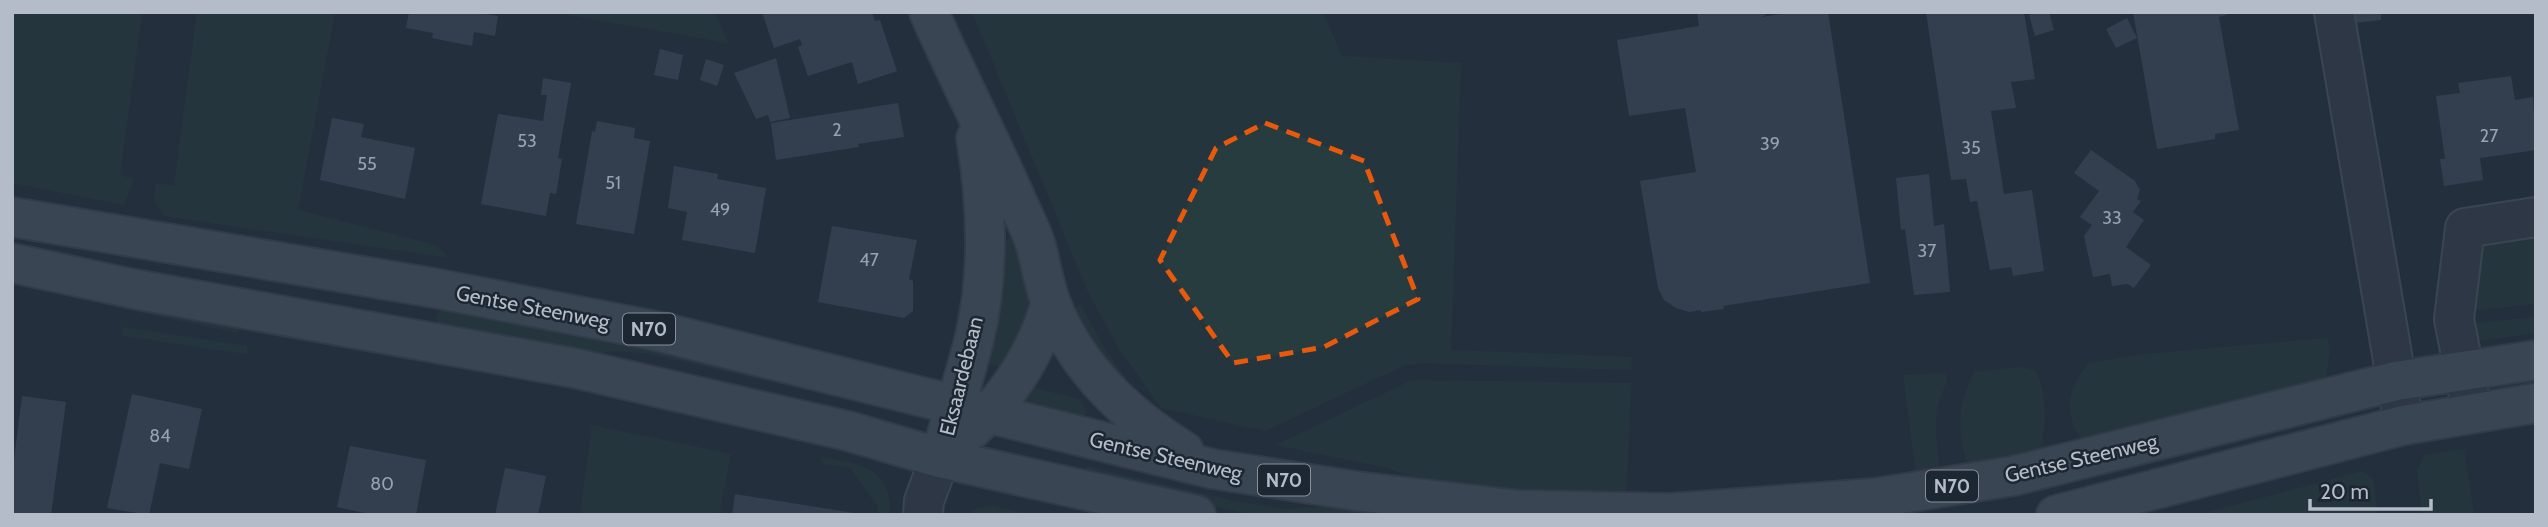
<svg xmlns="http://www.w3.org/2000/svg" width="2548" height="527" font-family="Cabin,sans-serif">
<rect width="100%" height="100%" fill="#242f3e"/>
<!-- green -->
<path fill="#263c3f" d="M12,12H142L120,175L134,179L124,205L12,183Z
M197,12H335L298,210L435,245L450,258L164,216L154,200L156,183L174,186Z
M552,12H715L728,43Z
M972,12H1323L1342,56L1461,63L1451,350L1632,357L1631,370L1422,363L1403,366L1265,431L1161,408L1118,347L1088,292Z
M2536,227V304L2467,311L2473,235Z
M1009,238H1014L1033,301L1007,369L990,364L1003,242Z
M1080,303L1104,347L1143,403L1133,397L1070,315Z
M441,307L853,389L850,400L645,353L610,351L589,356L439,327L436,317Z
M141,309L239,322L238,333L138,312Z
M2536,317V333L2471,342L2468,324Z
M123,327L247,346V354L123,336Z
M2327,338L2330,349L2325,383L2086,445C2063,417 2065,391 2089,363L2146,354Z
M2021,367L2035,370C2049,395 2046,430 2038,457L1969,471C1958,429 1955,412 1974,372Z
M1947,373C1947,388 1939,396 1937,409C1934,432 1938,454 1940,476L1917,481L1903,375Z
M1412,380L1631,383L1626,504L1446,488L1387,468L1276,445Z
M1031,387L1079,399L1086,410L1082,422L1023,404Z
M592,425L731,454L719,515H580Z
M2464,449L2474,515H2422L2417,470L2425,455Z
M821,457C860,464 892,467 890,515H878V507L850,468L823,464Z
M1086,466L1235,501L1283,509L1352,505L1444,515H1253L1084,476Z
M2362,471L2373,479L2378,515H2198Z
M992,506L1029,514L1032,515H973L971,512L977,508Z"/>
<!-- building -->
<path fill="#455162" d="M409,12H473L498,16L495,36L474,32L472,46L432,38L433,33L406,28Z
M762,12H872L875,21L880,20L897,71L858,84L852,62L808,76L798,47L802,45L800,39L774,48Z
M1697,12H1769L1762,17L1793,12H1828L1870,283L1723,306L1724,309L1701,312V310L1689,312L1676,308L1664,300L1658,288L1640,181L1696,172L1685,108L1629,116L1617,40L1699,26Z
M1926,12H2024L2035,79L2011,82L2016,108L1991,111L2004,194L2032,190L2044,271L2013,276L2011,267L1990,270L1977,201L1970,202L1966,179L1951,180Z
M2037,12H2049L2054,30L2035,36L2029,15Z
M2133,12H2235L2219,17L2239,130L2215,134V139L2157,149Z
M2345,12H2381V20L2346,24Z
M2127,18L2137,38L2116,48L2106,29Z
M660,49L683,55L678,80L654,75Z
M776,58L790,118L770,122L768,115L756,119L734,73Z
M706,59L724,65L717,86L700,80Z
M2511,76L2515,100L2533,97L2536,150L2480,158L2483,180L2444,186L2440,159H2445L2436,96L2460,93L2458,83Z
M543,78L571,83L558,158L562,159L556,194L550,193L546,216L481,204L498,114L543,121L547,95H541Z
M898,103L904,137L858,144L859,147L776,160L771,123Z
M332,118L364,124L361,137L415,148L405,199L320,180Z
M597,121L635,128L634,138L650,141L634,234L576,224L592,131L595,132Z
M2091,150L2135,181L2140,190L2137,199L2141,201L2133,212L2144,220L2126,247L2151,265L2134,288L2128,284L2112,286L2110,274L2093,277L2084,236L2092,225L2080,217L2099,191L2074,173Z
M674,166L718,174L717,179L766,188L755,253L682,240L687,212L668,208Z
M1929,174L1934,226L1944,224L1950,292L1914,295L1905,229L1901,230L1896,178Z
M832,226L917,240L909,279L913,281V311L904,318L818,302Z
M132,394L202,409L189,469L160,463L149,515L107,508Z
M22,396L66,402L51,515H12V475Z
M350,446L426,460L416,515H374L337,507Z
M505,468L546,476L538,515H495Z
M735,494L854,513V515H732Z"/>
<g fill="none" stroke-linecap="round" stroke-linejoin="round">
<!-- minor casing -->
<g stroke="#565f6c" stroke-width="42">
<path id="minor" d="M2334,12L2404,425
M2472,412L2454,319L2465,228L2536,217
M923,515L924,501L940,458"/>
</g>
<!-- major casing -->
<g stroke="#414a57" stroke-width="42">
<path id="major" d="M929,12C958,78 991,141 1019,206C1025,219 1032,232 1036,246C1041,264 1044,285 1051,303C1076,368 1126,415 1184,451
M12,217L434,288L657,331L1213,469L1356,491L1519,510L1671,513L1875,498L2013,476L2396,381L2536,360
M12,263L134,289L574,368L848,431L940,458L1196,515
M972,429C1011,394 1036,353 1051,303
M940,458C951,419 964,380 974,340C990,274 987,204 976,138
M2056,515L2404,425L2536,403"/>
</g>
<!-- minor -->
<use href="#minor" stroke="#38414e" stroke-width="38"/>
<!-- major -->
<use href="#major" stroke="#56606e" stroke-width="38"/>
</g>
<!-- marked area -->
<path d="M0 0H2548V527H0ZM1265,123L1364,161L1418,299L1324,347L1233,363L1160,260L1216,148Z" fill="#242f3e" fill-opacity=".55" fill-rule="evenodd"/>
<path fill="none" stroke="#e8590c" stroke-width="5" stroke-dasharray="14 9" stroke-linejoin="round" d="M1265,123L1364,161L1418,299L1324,347L1233,363L1160,260L1216,148Z"/>
<g text-anchor="middle" dominant-baseline="central" stroke-width="5" stroke-linejoin="round" paint-order="stroke">
<!-- number labels -->
<g font-size="18" fill="#98a1af">
<text x="837" y="130">2</text>
<text x="2489" y="136">27</text>
<text x="527" y="141">53</text>
<text x="1770" y="144">39</text>
<text x="1971" y="148">35</text>
<text x="367" y="164">55</text>
<text x="613" y="183">51</text>
<text x="720" y="210">49</text>
<text x="2112" y="218">33</text>
<text x="1927" y="251">37</text>
<text x="869" y="260">47</text>
<text x="160" y="436">84</text>
<text x="382" y="484">80</text>
</g>
<!-- shield labels -->
<g fill="#1d2633" stroke="#878f9c" stroke-width="2">
<rect x="623" y="313.5" width="52" height="31" rx="5"/>
<rect x="1258" y="464.5" width="52" height="31" rx="5"/>
<rect x="1926" y="470.5" width="52" height="31" rx="5"/>
</g>
<g font-size="19" font-weight="bold" fill="#b4bcc9">
<text x="649" y="329">N70</text>
<text x="1284" y="480">N70</text>
<text x="1952" y="486">N70</text>
</g>
<!-- street labels -->
<g font-size="21" fill="#b4bcc9" stroke="#1d2633">
<text transform="translate(533 307) rotate(11)">Gentse Steenweg</text>
<text transform="translate(961 376) rotate(-76)">Eksaardebaan</text>
<text transform="translate(1166 456) rotate(13)">Gentse Steenweg</text>
<text transform="translate(2081 458) rotate(-13)">Gentse Steenweg</text>
</g>
</g>
<!-- border -->
<rect width="2548" height="527" fill="none" stroke="#b4bcc9" stroke-width="28"/>
<!-- scale -->
<path d="M2310 499v10h121v-10" fill="none" stroke="#b4bcc9" stroke-width="3.5"/>
<text x="2320" y="499" font-size="21" fill="#b4bcc9" stroke="#1d2633" stroke-width="5" paint-order="stroke">20 m</text>
</svg>
